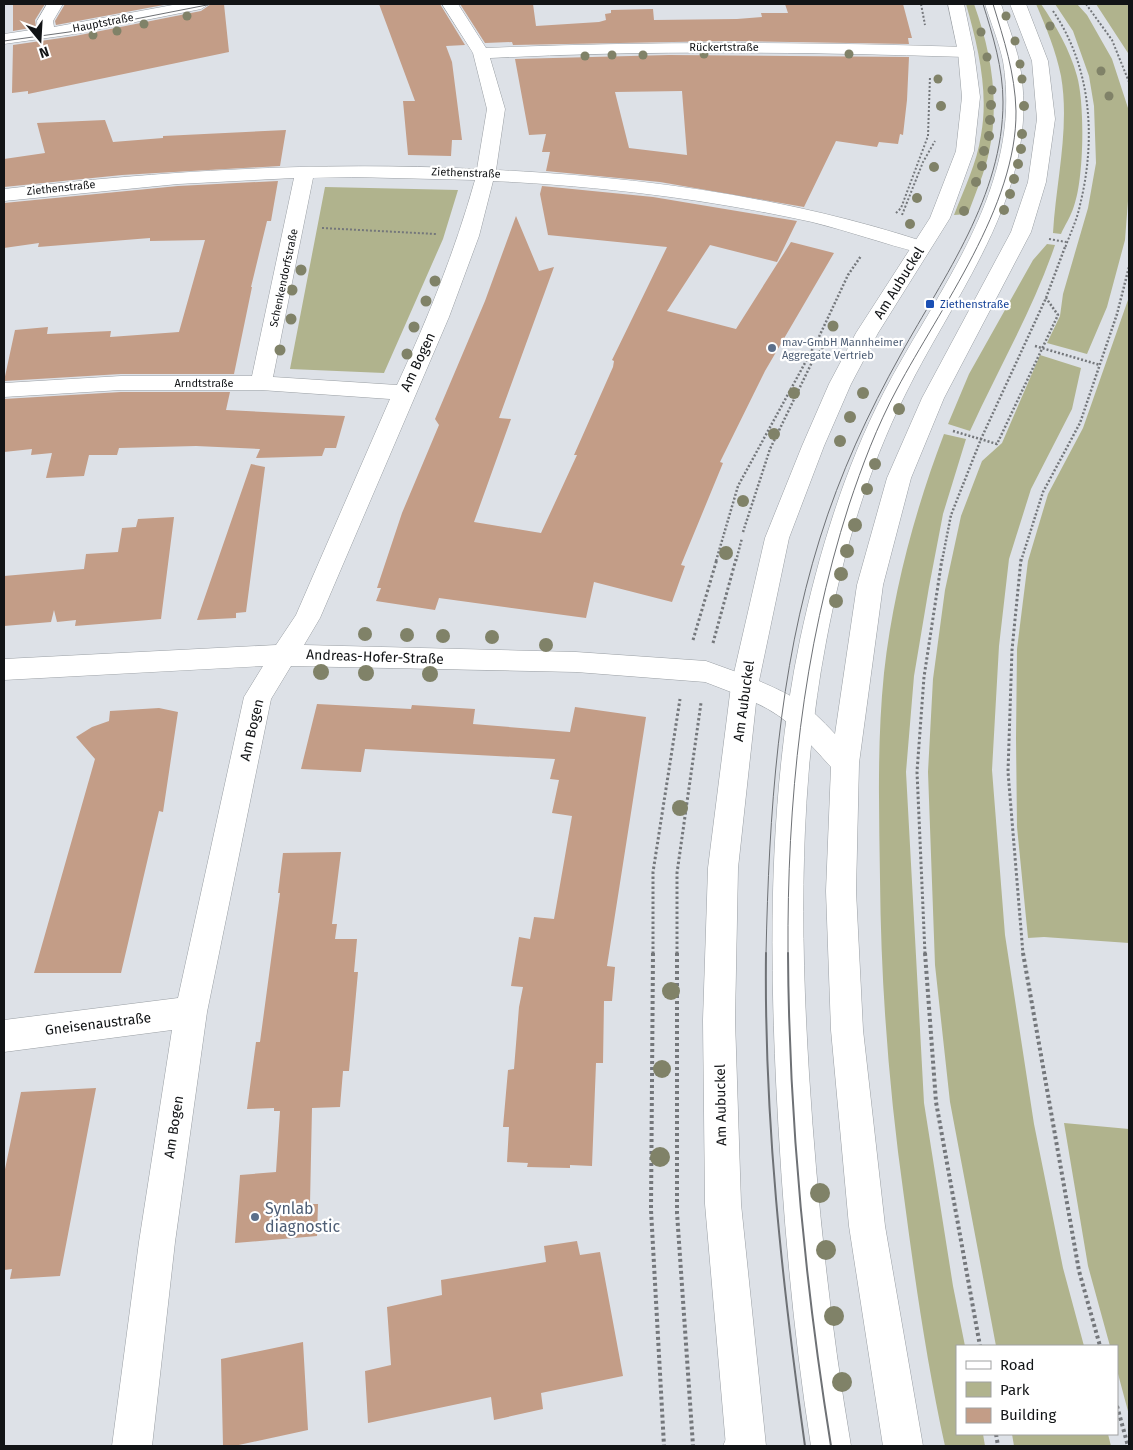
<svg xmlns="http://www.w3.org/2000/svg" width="1133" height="1450" font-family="'Fira Sans',sans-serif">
<rect width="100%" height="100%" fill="#dde1e7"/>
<!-- green -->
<path fill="#b0b38d" d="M966,4H974C991,51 1000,102 989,152C985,172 975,194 968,214L954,215C964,189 977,163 981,135C989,92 978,46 966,4Z
M1036,4H1041C1056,26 1070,50 1077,76C1085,104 1084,179 1074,206C1071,216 1065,225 1061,234L1053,233C1056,181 1070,128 1061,76C1056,51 1046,27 1036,4Z
M1055,4H1077L1087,15L1112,59L1128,108L1129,127V188L1125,240L1107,307L1087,354L1047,343L1060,316L1063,294L1088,208L1096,163L1094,106L1089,76L1073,31Z
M1096,4H1129V57L1128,53Z
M325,187L458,190L443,239L384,373L290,369Z
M1047,244L1055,245C1033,310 998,369 970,431L948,424L969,374L1033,260Z
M1129,297V943L1044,937L1028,938L1017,827L1016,738L1017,649L1028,561L1048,494L1083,428Z
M1040,355L1081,368L1072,409L1031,489L1009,559L999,646L992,770L1005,935L1034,1124L1063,1268L1084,1346H996L950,1102L935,965L928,772L933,679L945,590L961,516L982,461L1002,443Z
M944,434L966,439L943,514L929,587L914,676L906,772L924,1103L953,1286L965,1346H957V1434H983L985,1446H945C927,1364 915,1281 904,1197C889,1091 881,986 880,879C879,810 877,741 884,673C893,592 915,510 944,434Z
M1064,1123L1129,1129V1415L1117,1370V1346H1110L1088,1266Z
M1012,1434H1108L1111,1446H1014Z"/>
<!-- building -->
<path fill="#c39d87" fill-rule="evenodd" d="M13,4H45L35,20L36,27L13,31Z
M65,4H169L56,25L55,21Z
M211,4H224L229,52L28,94V91L12,93L13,45L75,36L201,11Z
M379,4H440L465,45L446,46L452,62L462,140H452L451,156L408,155L403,101H415Z
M460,4H533L536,26L599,22L606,20L605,14L611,13V10L653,9L654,20L737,19L762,17L761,13H788L785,4H903L912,38H908L909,44L726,41L513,45L512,42L485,43Z
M669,55L909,57L907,100L903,135L900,134L898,144L879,142L877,147L836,141L804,207L660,182L546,171L550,152H542L546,134L529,135L515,59ZM682,91L687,155L629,148L615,92Z
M105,120L113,142L163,138V136L286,130L280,166L122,175L4,187V159L45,153L37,123Z
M278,181L271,221H267L251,287H252L234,374H121L4,381L15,330L48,327L47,334L111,331L110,337L179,332L205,240L150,241V238L38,247L39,243L4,248V203L178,186Z
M542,186L653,197L797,221L777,262L710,245L667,311L736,329L791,242L834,253L765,371L720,462L723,463L681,565L685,566L672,602L594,582L586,618L439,598L435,610L376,601L381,588H377L402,513L439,425L435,419L485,301L516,216L539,271L554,267L499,418L511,419L474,522L541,533L577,455H574L613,367L614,361L612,360L667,247L548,235L540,194Z
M121,392H230L226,410L345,416L336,448H325L322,456L256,458L260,449L196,446L119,448L117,455H89L84,476L46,478L52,453L31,455L32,449L4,452V399Z
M251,464L265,467L246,612L236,613V618L197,620Z
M174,517L161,619L75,626L76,620L57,622L54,610L51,622L4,626V576L84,569L86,554L118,552L122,528L136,527L138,519Z
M317,704L411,709L412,705L475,709L473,724L570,732L575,707L646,717L607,966L615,967L612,1001H604L603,1063H596L592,1166L570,1165V1168L527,1167L528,1163L507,1162L509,1127H503L508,1070L514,1069L519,1007L523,987L511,986L519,937L530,939L534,917L554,919L572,816L552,813L559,780L550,779L555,759L365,749L361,772L301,769Z
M159,708L178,712L163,812L159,811L121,973H34L95,759L76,737L92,727L109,721L110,711Z
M341,852L332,924H337L335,939H357L354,972H358L349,1071H343L340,1107L312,1108L310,1204H318L317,1236L235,1243L240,1175L276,1172L280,1111H274V1108L247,1109L256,1042H260L280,893H278L283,853Z
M96,1088L60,1276L10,1279L12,1269L4,1270V1174L21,1092Z
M577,1241L580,1255L600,1252L623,1376L541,1393L543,1409L494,1420L491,1397L368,1423L365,1371L391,1365L387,1307L442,1295L441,1280L546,1262L544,1246Z
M303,1342L308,1430L234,1446H223L221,1359Z"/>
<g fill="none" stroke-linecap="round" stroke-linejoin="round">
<!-- minor casing -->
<g stroke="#9a9fa4" stroke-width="1">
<path id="minor" d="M47,4H63L53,21L54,27L178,4H209L201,9L75,34L4,44V34L38,29L37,21Z
M442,4H458L486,48C646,41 806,42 966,47L972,49L974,52L972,55L966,57C807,52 649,50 490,58L505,109L496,170C641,177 789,197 928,243L931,247L928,251L921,253C884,244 849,231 812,222C707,199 600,186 493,181L479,236L449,317L320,618L304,645L576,652L706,661L753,678L757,686L753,694L744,697L705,682L576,672L291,666L271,699L207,1012L175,1242L152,1446H112L139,1242L172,1030L4,1052V1020L178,998L244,697L263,666L4,680V659L276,645L296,615L390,399L261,390H121L4,397V383L121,376H252L294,178L178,184L4,201V189C161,171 319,161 477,169L487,109L473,53ZM352,177L475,180C455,251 428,318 397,385L273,377L313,178Z
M985,4H1001C1007,23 1015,42 1019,61C1044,186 958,288 906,393C867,470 842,557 826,642C799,784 800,930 809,1074C817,1199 830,1323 851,1446H811C792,1325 782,1203 776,1081C769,934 770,785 800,640C818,556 844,469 884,392C938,288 1024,187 1003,61C999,42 991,23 985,4Z
M743,1426L760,1432L766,1446H723L729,1432Z"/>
</g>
<!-- major casing -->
<g stroke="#9a9fa4" stroke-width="1">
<path id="major" d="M948,4H964L974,52L980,97L974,151L950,218L878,333L851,384L824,446L789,538L759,681C796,697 807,704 835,734L857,585L887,478L922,398L1011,232L1028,182L1037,119L1032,61L1010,4H1026L1048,61L1055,119L1046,182L1031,232L944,398L911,478L883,585L859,763L856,891L863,1030L885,1226L923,1446H883L849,1226L831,1030L826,891L831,767C807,741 788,717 756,703L738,868L735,1020L741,1204L766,1446H726L705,1204L703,1020L708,868L731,686L765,538L802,446L829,384L856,333L930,218L956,151L962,97L958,52Z"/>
</g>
<!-- path-far3 -->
<path stroke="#74777b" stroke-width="2" stroke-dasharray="2 2" stroke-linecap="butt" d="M921,4L925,25
M1086,4L1112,40L1129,82
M1053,11C1092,68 1096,140 1080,205C1077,220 1070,234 1065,248
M896,213L901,208L928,136L930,76
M902,215L923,162L935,141
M322,228L436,234
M1049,239L1066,242"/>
<!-- path-far2 -->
<path stroke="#74777b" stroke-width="2.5" stroke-dasharray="2 2" stroke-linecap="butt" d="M1035,346L1100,365
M953,431L997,444L1058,315L1046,298
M743,532L770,449L815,356L823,348
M716,561L738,486L817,341L848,275L861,256
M736,561L742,538
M942,561L951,515L981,439L1046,298L1065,247
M1021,561L1043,492L1080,423L1117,314L1129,267"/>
<!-- path-far1 -->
<path stroke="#74777b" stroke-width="3" stroke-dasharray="2.5 2.5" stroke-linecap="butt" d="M1021,559L1012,650L1008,772L1023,954
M693,640L717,559
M713,643L736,559
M653,954V872L680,699
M677,954V873L701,703
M925,954L917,772L924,677L942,559"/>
<!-- path -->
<path stroke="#74777b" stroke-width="4" stroke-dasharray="3 3" stroke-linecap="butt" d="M653,953L651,1210L664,1446
M677,953V1213L693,1446
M925,953L936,1102L980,1346
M1023,953L1079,1271L1100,1346
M1117,1406L1128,1446
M996,1434L998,1446"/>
<!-- minor -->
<use href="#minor" fill="#fff" fill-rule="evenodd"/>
<!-- major -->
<use href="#major" fill="#fff" fill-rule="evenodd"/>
<!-- tram-far1 -->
<path stroke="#6e7175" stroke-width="1" d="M4,41L69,32L212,4
M766,954C769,814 778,672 820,538C840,474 868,413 901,354C944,276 1003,196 1003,102C1003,68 993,36 983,4
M788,954C787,802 802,651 849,505C862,466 877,426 897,389C940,308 1017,206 1016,111C1015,73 1004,40 993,4"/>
<!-- tram -->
<path stroke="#6e7175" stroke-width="2" d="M766,953C764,1119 782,1282 805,1446
M788,953C789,1118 805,1284 831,1446"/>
</g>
<!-- trees -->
<g fill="#808268">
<circle cx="187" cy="16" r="4.5"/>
<circle cx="1006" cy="16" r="4.5"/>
<circle cx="144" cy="24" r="4.5"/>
<circle cx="1050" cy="26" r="4.5"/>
<circle cx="117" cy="31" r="4.5"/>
<circle cx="981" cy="32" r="4.5"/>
<circle cx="93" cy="35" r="4.5"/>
<circle cx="1015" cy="41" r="4.5"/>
<circle cx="704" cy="54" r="4.5"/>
<circle cx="849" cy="54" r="4.5"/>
<circle cx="612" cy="55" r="4.5"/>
<circle cx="643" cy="55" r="4.5"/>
<circle cx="585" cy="56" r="4.5"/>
<circle cx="987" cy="57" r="4.5"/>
<circle cx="1020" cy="64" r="4.5"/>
<circle cx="1101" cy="71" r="4.5"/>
<circle cx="938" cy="79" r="4.5"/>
<circle cx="1022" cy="79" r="4.5"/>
<circle cx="992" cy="90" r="4.5"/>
<circle cx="1109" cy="96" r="4.5"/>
<circle cx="991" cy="105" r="5"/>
<circle cx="941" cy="106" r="5"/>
<circle cx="1024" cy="106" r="5"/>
<circle cx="990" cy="120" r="5"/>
<circle cx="1022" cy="134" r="5"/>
<circle cx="989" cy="136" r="5"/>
<circle cx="1021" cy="149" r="5"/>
<circle cx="984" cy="151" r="5"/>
<circle cx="1018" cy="164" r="5"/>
<circle cx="982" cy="166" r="5"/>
<circle cx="934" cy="167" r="5"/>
<circle cx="1014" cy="179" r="5"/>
<circle cx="976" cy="182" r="5"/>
<circle cx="1010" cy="194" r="5"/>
<circle cx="917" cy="198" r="5"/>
<circle cx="1004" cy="210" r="5"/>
<circle cx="964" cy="211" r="5"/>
<circle cx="910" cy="224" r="5"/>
<circle cx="301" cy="270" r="5.5"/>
<circle cx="435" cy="281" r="5.5"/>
<circle cx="292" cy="290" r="5.5"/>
<circle cx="426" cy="301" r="5.5"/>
<circle cx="291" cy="319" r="5.5"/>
<circle cx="833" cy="326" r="5.5"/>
<circle cx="414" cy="327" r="5.5"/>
<circle cx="280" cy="350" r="5.5"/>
<circle cx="407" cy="354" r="5.5"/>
<circle cx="794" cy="393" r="6"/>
<circle cx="863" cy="393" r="6"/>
<circle cx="899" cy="409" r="6"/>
<circle cx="850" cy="417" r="6"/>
<circle cx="774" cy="434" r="6"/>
<circle cx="840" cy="441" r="6"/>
<circle cx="875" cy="464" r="6"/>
<circle cx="867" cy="489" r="6"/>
<circle cx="743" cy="501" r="6"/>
<circle cx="855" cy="525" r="7"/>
<circle cx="847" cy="551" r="7"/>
<circle cx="726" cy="553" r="7"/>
<circle cx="841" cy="574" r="7"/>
<circle cx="836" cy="601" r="7"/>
<circle cx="365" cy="634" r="7"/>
<circle cx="407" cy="635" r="7"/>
<circle cx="443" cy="636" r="7"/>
<circle cx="492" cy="637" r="7"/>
<circle cx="546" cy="645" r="7"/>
<circle cx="321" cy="672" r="8"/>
<circle cx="366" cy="673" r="8"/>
<circle cx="430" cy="674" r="8"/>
<circle cx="680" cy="808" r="8"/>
<circle cx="671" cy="991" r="9"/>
<circle cx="662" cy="1069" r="9"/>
<circle cx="660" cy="1157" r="10"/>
<circle cx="820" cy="1193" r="10"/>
<circle cx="826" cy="1250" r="10"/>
<circle cx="834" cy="1316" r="10"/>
<circle cx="842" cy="1382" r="10"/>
</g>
<!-- markers -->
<rect fill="#1a4fb4" stroke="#fff" stroke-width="2" x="925" y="299" width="10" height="10" rx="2.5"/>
<g fill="#5c6f8a" stroke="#fff" stroke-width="2">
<circle cx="772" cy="348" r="5"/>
<circle cx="255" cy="1217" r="5"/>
</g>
<g text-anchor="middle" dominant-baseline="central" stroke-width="4.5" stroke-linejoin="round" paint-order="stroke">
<!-- far-street labels -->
<g font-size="11" fill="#121416" stroke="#fff">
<text transform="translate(103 23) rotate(-11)">Hauptstraße</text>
<text x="724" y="47">Rückertstraße</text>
<text transform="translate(466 173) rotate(2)">Ziethenstraße</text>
<text transform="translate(61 188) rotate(-6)">Ziethenstraße</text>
<text transform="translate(284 278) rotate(-78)">Schenkendorfstraße</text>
<text x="204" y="383">Arndtstraße</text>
</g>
<!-- far-transit labels -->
<g font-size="11" fill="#164399" stroke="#fff" text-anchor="start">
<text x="940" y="304">Ziethenstraße</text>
</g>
<!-- far-service labels -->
<g font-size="11" fill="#4e5e75" stroke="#fff" text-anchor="start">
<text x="782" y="342">mav-GmbH Mannheimer<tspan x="782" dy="13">Aggregate Vertrieb</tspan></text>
</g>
<!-- street labels -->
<g font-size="14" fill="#121416" stroke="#fff">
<text transform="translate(899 283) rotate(-58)">Am Aubuckel</text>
<text transform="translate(418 362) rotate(-65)">Am Bogen</text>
<text transform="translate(375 657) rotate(2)">Andreas-Hofer-Straße</text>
<text transform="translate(744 701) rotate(-82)">Am Aubuckel</text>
<text transform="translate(252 730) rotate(-77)">Am Bogen</text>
<text transform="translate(98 1024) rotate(-7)">Gneisenaustraße</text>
<text transform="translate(721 1105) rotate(-91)">Am Aubuckel</text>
<text transform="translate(174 1127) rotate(-81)">Am Bogen</text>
</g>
<!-- near-service labels -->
<g font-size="16" fill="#4e5e75" stroke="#fff" text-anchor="start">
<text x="265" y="1208">Synlab<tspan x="265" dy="18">diagnostic</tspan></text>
</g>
</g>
<!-- border -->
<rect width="1133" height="1450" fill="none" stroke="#121416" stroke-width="10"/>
<!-- legend -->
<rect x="956" y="1345" width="162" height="90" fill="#ffffff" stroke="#a0a1a2"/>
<rect x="966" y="1361" width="25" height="8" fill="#ffffff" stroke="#a0a1a2"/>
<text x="1000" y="1370" font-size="15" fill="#121416">Road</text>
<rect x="966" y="1382" width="25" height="15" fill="#b0b38d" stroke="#a0a1a2"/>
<text x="1000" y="1395" font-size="15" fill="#121416">Park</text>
<rect x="966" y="1408" width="25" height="15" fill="#c39d87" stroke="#a0a1a2"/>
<text x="1000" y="1420" font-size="15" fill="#121416">Building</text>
<!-- north arrow -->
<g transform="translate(40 40) rotate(162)" stroke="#ffffff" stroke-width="4" paint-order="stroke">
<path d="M0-4L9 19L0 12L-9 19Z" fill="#121416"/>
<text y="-8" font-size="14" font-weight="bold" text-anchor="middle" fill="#121416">N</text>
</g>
</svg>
